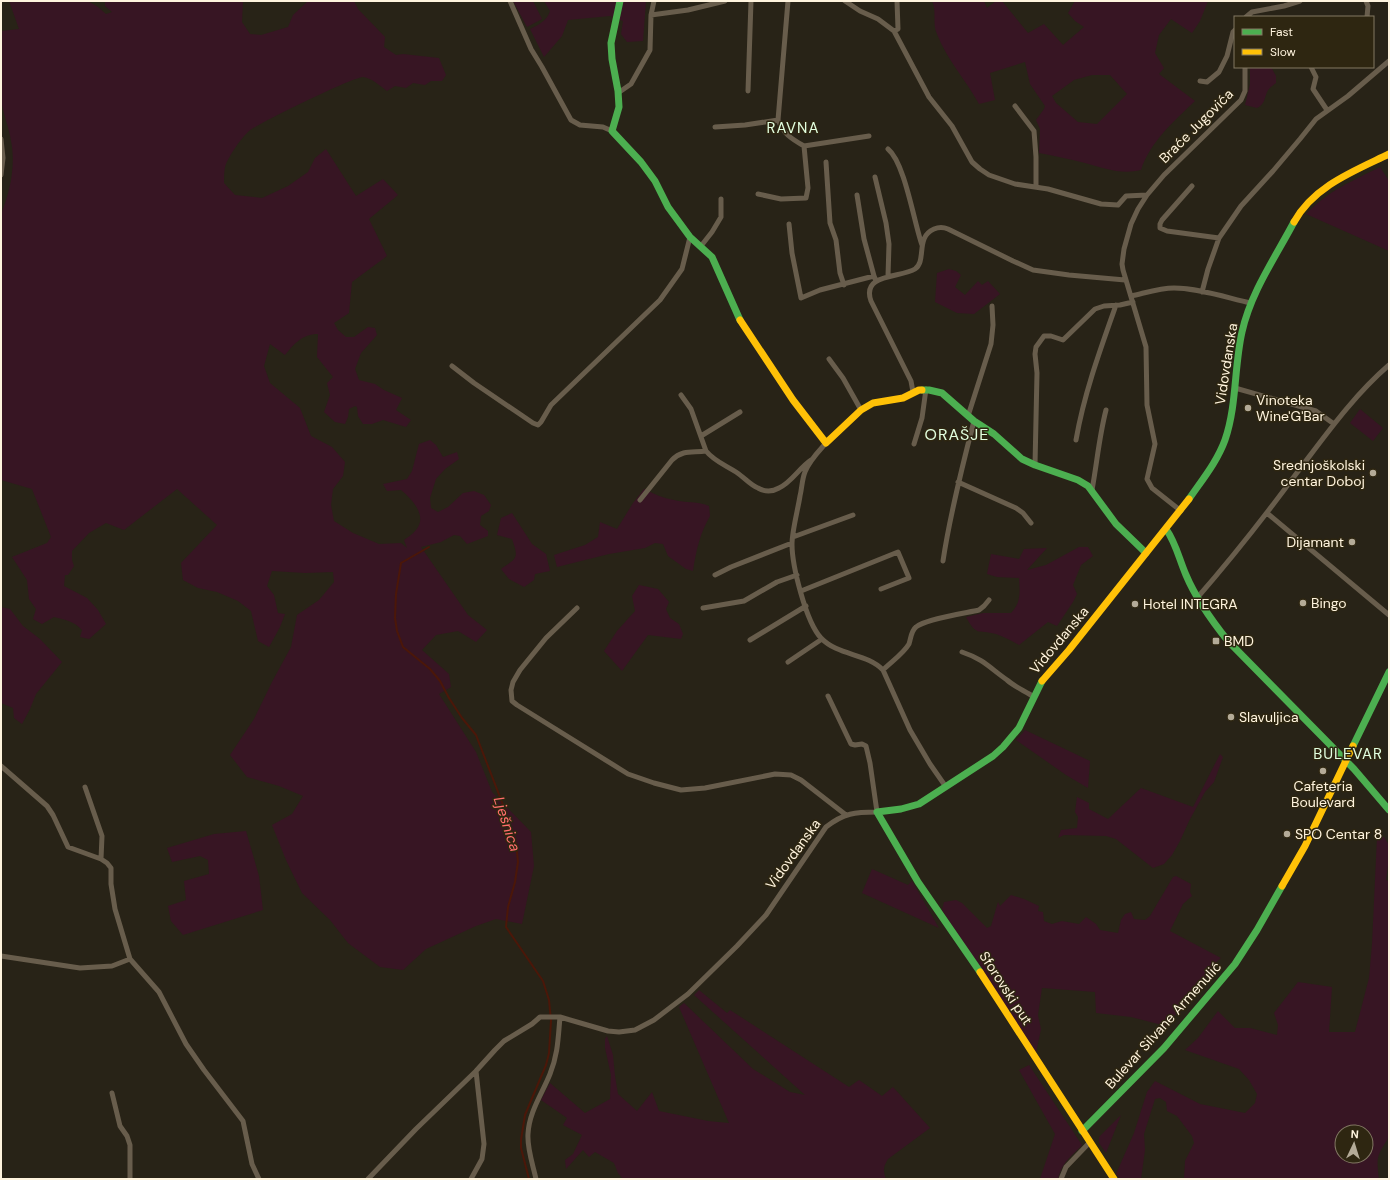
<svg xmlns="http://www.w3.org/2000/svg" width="1390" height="1180" font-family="'DM Sans',sans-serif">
<rect width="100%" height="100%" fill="#282317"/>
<!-- green -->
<path fill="#371523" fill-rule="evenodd" d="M9,1H88L98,7L106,14L112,12L105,6V1H243L242,22L250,34L261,35L288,27L293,15L308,1H354L358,9L385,37L384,47L396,55L403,54L439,58L446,75L442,81H431L425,85L413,83L406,88L395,86L387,91C380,86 372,78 363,77C353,77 259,123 249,131C241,138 228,157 225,167C224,172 224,178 224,183L235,195L262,198L288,186L308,172L315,158L326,149L356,196L383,179L398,195L369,219L387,256L352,282L349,313L334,323L338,330L346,337H354L368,327L375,328L377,335L361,353L355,369L359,380L375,384L384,390L402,398L396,410L411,420L406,427L383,420L372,424H363L358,416L357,407L355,406L349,409L348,417L345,424L335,422L324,412L330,395L327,383L333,377L317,357L318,334C302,334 294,344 285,355L270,344L264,366L270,383L300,408L311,436L332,447L345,462L343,476L333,489L331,505L334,521L353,533L379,544L401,543L407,548L404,540C408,537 413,534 416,530C428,516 412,499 401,490L387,491L383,484L407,479L412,471L419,444L430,440L436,445L443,457L457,452L459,459L445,469L436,479L430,498L431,508L438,512L448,507L463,493L474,491L484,495L491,505L489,511L481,516L480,525L488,531V536L467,544L460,536L454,535L441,542L421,547L468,615L487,630L476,642L458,631L436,635L422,650L449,674L451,687L439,694L476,752L492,792L531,832L534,866L522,924L496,919L476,926L426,949L403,970L380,967L348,943L330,920L302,893L286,860L272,825L292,814L303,796L279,786L247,777L230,755L254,719L272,682L291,647L297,615L319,600L334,582L333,572L305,573L272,571L267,586L274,595L278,613L285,614L280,627L269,647L258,641L251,611L238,601L217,592L198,588L183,580L181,563L217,525L177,489L124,530L106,523L89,533L72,551V560L74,566L68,575H65L64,586L87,598L98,610L106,624L89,639L80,637L82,630C74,621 65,620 54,617L42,624L33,619L36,609L29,599L27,580L12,557L47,543L51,537L32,489L1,480V214C10,192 16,165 11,141C9,127 3,114 1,99C0,78 1,53 1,31L19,29Z
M513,1H533L542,19L527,27Z
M544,1H646L643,41L627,42L621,34L623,21L610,16L568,20L562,36L544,57L530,29C538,25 547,21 550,11Z
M932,1H984L987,8L996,1H1002L1028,33L1044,24L1063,45L1084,27L1075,21L1068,13L1075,1H1208L1200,21L1192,33L1171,19L1159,35L1155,53L1164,68L1159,74L1195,101C1174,121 1150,142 1141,170C1121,175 1104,168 1085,163C1070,159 1055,156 1039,153L1040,129L1036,120L1044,109L1045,106L1030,84L1025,62L990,73L995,100L979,104C966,80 947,60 937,34C932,24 937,10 932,1ZM1092,75H1110L1127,94L1097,124L1078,122L1056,103L1052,96L1074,80Z
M1250,67H1271L1276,76V83C1273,85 1269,88 1267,92C1264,99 1265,104 1257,108L1245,105L1250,84Z
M1380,167L1389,181V251L1306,214C1329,190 1351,182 1380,167Z
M949,269L956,271L961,275L955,287L965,295L978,281L982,285L988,281L1000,294L974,314L957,313L935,302L937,273Z
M1360,409L1383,428L1373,441L1350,423Z
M644,489C654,494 663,498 674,500C685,503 699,501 709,506L710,516C700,533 696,551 693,571L686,569L668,556L663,544L655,543L645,548L609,554L557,567L554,555L585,545L598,537L600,522L617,529L633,503Z
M512,513L532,544L546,554L550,571L535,574L534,580L524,587L509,579L501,569C517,558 519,559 512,539L497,535L501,518Z
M1079,547H1088L1093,556L1081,565L1073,585L1077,594L1073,602L1057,626L1048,622L1019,645C1012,641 1004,637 996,634C977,629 977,637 966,617L983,613H1011C1021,603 1020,592 1019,578L997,577L987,574L991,554L1019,559L1024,549L1047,548L1027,570L1046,565Z
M639,585L658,589L669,602L666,609L670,618L679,624L683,634L681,639L648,635L622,671L604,651L617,631L635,611L632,596Z
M1,607L10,609L23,626L40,639L62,662L36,694L30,709L22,724L14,718L13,708L1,703Z
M1025,730L1090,761L1088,788L1066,775L1016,740Z
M1220,754L1223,757L1214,782L1205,792L1189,821L1180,841L1172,855L1164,864L1153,868L1116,839L1106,836L1064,835L1058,838L1061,830L1077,828L1078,817L1075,812L1077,797L1089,803V809L1108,819L1141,788L1193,807Z
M246,831L259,876L263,910L183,935L171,921L168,906L186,900L184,881L209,874L208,860L200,856L172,862L167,848L214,834Z
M1377,837H1384L1389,845V859L1386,880L1389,881V1137C1377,1156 1376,1156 1379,1179H1184L1185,1161L1194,1143L1192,1136L1177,1116L1167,1111L1166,1102L1160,1098L1155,1099L1144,1134L1145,1150L1141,1179H1120L1116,1174L1134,1133L1147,1092L1155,1081L1200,1104L1245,1113L1255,1103L1257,1094L1249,1080L1239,1069L1185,1050L1198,1038L1218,1011L1235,1028H1250L1277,1035L1278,1025L1274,1013L1298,982L1332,987L1329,1032H1355L1369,978L1372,944ZM1342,1132H1366V1156H1342Z
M872,869L908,885L912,881L939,928L862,893Z
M1176,876L1191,884L1190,892L1192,896L1183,904L1170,931L1221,958L1215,963L1209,974L1166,1026L1131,1017L1096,1013L1095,992L1042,988L1038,1015L1041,1029L1036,1053L942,910L944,902L956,900L962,903L987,928L991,926L998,902L1000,906L1011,895L1024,899L1039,906L1038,911L1043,912L1044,921L1052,924L1062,921L1079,924L1086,917L1096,924L1100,930L1118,933L1121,920L1125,914L1131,912L1134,919L1145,920L1150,916L1173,877Z
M699,990L727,1013L730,1010L849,1087L859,1080L882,1096L893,1087L930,1128L888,1159C883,1167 883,1171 886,1179H623L618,1173L614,1163L595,1152L589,1157L583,1150L566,1169L565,1160L573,1154L582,1135L563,1125L567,1118L541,1100L550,1083L585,1113L610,1099L611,1075L605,1048V1039L607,1036L613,1055L615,1076L618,1094L637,1111L652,1092L659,1111L708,1121L729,1123L679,1007L684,1003L753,1069L790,1092L805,1095L694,995Z
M1029,1065L1082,1145C1071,1157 1062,1162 1058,1179H1040L1055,1134L1019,1070Z
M1121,1115L1106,1153L1099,1143V1137Z"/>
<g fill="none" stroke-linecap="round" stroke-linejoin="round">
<!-- stream -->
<path stroke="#4b1709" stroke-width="2" d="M429,547L401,563L396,594L395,618L397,631L403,647L430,669L440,681L449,698L462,718L476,735L505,810L508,825L516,844L518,862L515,882L508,907L506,927L543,981L549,1000L551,1021L549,1053L546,1065L525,1115L521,1140V1148L529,1179"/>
<!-- street -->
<path stroke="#685d4c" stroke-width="5" d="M510,1L531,49L542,67L571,120L580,125L603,127L612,131
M845,1L860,11L878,19L894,31L929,97L952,126L972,162L980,169L989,175L1015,184L1048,189L1101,204L1118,205L1126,196L1147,195
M1366,1L1368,6L1367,17
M651,15L688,10L725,1
M1246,17L1252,12L1284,6L1300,1
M894,31L898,29L897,1
M1311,67L1316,77L1313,89L1327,110
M1200,81L1207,82L1219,72L1227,56L1233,32L1235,30
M748,91L751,1
M618,93L631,84L650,50L651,15L654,1
M1015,106L1034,131L1036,157V187
M715,127L745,125L778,120
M1,139L3,158L1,175
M804,146L869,136
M888,149C905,163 914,223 922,245
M826,162L830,223L836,240L840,273L844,285
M875,177L886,223L889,244L888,276
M1192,186L1162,220L1160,224V228L1167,231L1219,238
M758,194L781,199L806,198L808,188L804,146C790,138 784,134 778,120L788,1
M857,195L864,239L874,276
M789,224L792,253L801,298L820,290L874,276L876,281
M701,246L712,232L721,217V199
M1202,292L1208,269L1219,238L1241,206L1273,171L1300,139L1316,119L1348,96L1389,61
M1131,296C1145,293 1160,288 1174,288C1198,288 1228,298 1251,303
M829,359L843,378L861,410
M452,366L474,383L533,423L538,425L541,422L551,405L660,300L682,269L690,237
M1235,388L1316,411L1334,424
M913,392L911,381L871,301C861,273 901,278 915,269C927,261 915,237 934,229C939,227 943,227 948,229L1013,261L1033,270L1069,275L1125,280
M681,395L691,409L706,451
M968,416L991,344L993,325L992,306
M701,436L740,412
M1076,440C1084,394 1100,350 1116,305
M826,443C818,452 809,461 805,472C802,479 802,488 800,496C798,509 792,531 792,544C792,566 806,622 821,638C838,656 867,653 883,670L910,730L930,764L946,787
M914,444L922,418L926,389
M1035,465L1037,373L1035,354L1036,347L1044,336H1051L1063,340L1095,309L1104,306L1120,305L1133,302
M958,482L1016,508L1023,513L1031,523
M1092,490C1097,463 1099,437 1106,410
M640,500L672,460C683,449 693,453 706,451C714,461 725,465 736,472C744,477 750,485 758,488C765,492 772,492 779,488C792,482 799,468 811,460
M1181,511L1152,488L1147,479L1155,444L1147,405L1146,347L1123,270L1122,264L1124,249L1131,224L1138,209L1147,195L1164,175L1241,100L1245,91V67
M1267,513L1389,615
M793,537L853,515
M943,561C950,514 962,467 974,421
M715,575L731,567L792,543
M801,591L898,552L909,578L881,589
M1197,598C1232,558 1265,516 1296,474C1325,436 1353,396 1389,365
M577,608L546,638L520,670L513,682L511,690L512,701L517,705L628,774L654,783L681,790L705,788L775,774L791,775L801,780L846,815
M703,608L744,601L777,582L797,575
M750,640L806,606
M962,652C983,659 990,668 1007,680C1015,687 1025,691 1034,697
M788,662L822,639
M883,670C891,662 903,654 909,644C911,638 911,631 916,627C925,619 966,613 979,610L984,606L989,600
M1,766L47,806L53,815L68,847L101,859L107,863L111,868V884L115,909L130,959L159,992L186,1044L204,1070L243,1121L252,1164L259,1179
M85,787L102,836L101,859
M1,956L80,968L112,966L130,959
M112,1093L120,1126L127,1136L130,1145V1179
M368,1179L416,1129L476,1071L495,1050L504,1041L532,1024L540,1017H560L608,1031L619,1032L635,1030L654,1020L688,994L737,946L766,915L826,827C844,813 855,812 877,812L870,763L866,746L862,744L855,745L851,744L828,696
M471,1179L482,1159L484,1144L476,1071
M536,1179C533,1165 527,1149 528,1134C529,1112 542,1094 550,1074C558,1054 558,1039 560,1017
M1061,1179L1066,1167L1090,1142"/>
<!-- fast -->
<path stroke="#4caf50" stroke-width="7" d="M620,1L611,43L612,59L618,91L619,107L612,131L641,162L655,181L668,207L690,237L712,257L740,320
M922,390H929L942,393L974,421L994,434L1022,459L1035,465L1078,480L1088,486L1116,524L1146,553
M1189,499C1202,480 1217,462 1225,440C1237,405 1234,367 1242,332C1251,292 1275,258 1294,222
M1166,529C1176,543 1179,559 1186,575C1196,599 1212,621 1228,641L1354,769L1389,810
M1353,746L1389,672
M980,972L918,882L877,812L901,809L919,804L993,756L1003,747L1019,728L1042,681
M1082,1131L1164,1048L1235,964L1257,930L1282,886"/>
<!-- slow -->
<path stroke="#ffc107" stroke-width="7" d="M1294,222C1314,186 1354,171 1389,154
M740,320L793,400L826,443L861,410L873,403L903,398L919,390H922
M1042,681L1069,650L1189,499
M1282,886L1305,846L1353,746
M980,972L1114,1179"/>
</g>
<!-- markers -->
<g fill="#b4ab98" stroke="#2e2611" stroke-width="1.5">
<circle cx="1248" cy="408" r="4"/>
<circle cx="1373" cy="473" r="4"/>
<circle cx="1352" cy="542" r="4"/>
<circle cx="1303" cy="603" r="4"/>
<circle cx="1135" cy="604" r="4"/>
<rect x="1212" y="637" width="8" height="8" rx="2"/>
<circle cx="1231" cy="717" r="4"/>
<circle cx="1323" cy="771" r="4"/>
<circle cx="1287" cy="834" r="4"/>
</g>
<g text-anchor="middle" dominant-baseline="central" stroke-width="3" stroke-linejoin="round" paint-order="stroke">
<!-- street labels -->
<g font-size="14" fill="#fff4de" stroke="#2e2611">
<text transform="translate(1196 126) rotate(-45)">Braće Jugovića</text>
<text transform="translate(1226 364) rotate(-81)">Vidovdanska</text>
<text transform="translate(1059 640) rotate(-50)">Vidovdanska</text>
<text transform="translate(793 854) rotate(-54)">Vidovdanska</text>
<text transform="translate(1006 988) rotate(57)">Sforovski put</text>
<text transform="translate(1163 1025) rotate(-48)">Bulevar Silvane Armenulić</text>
</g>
<!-- poi labels -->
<g font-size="14" fill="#fff4de" stroke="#2e2611" text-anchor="start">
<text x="1256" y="400">Vinoteka<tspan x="1256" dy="16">Wine'G'Bar</tspan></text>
<text x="1365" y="465" text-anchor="end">Srednjoškolski<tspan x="1365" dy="16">centar Doboj</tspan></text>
<text x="1344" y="542" text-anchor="end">Dijamant</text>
<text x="1311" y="603">Bingo</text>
<text x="1143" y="604">Hotel INTEGRA</text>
<text x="1224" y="641">BMD</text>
<text x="1239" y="717">Slavuljica</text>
<text x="1323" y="786" text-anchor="middle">Cafeteria<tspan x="1323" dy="16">Boulevard</tspan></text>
<text x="1295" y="834">SPO Centar 8</text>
</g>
<!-- neighbourhood labels -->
<g font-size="15" letter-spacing="1" fill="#e2ffe0" stroke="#2e2611">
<text x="793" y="128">RAVNA</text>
<text x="1348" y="754">BULEVAR</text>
</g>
<!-- water labels -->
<g font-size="15" font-style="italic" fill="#ff6e6c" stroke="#2e2611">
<text transform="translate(507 824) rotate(72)">Lješnica</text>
</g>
<!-- quarter labels -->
<g font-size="16" letter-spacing="1" fill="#e2ffe0" stroke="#2e2611">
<text x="957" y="434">ORAŠJE</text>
</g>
</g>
<!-- border -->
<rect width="1390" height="1180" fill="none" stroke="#fff4de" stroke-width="4"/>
<!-- legend -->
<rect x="1234" y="16" width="140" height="52" fill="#2e2611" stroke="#827863"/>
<rect x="1242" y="29" width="20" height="6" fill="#4caf50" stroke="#827863"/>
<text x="1270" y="36" font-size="12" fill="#fff4de">Fast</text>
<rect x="1242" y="49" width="20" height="6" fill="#ffc107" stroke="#827863"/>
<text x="1270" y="56" font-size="12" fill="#fff4de">Slow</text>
<!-- north arrow -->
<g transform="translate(1354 1144) rotate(4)"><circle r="19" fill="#2e2611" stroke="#827863"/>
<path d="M0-3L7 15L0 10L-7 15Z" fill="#b4ab98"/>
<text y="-6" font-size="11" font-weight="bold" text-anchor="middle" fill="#fff4de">N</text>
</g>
</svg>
